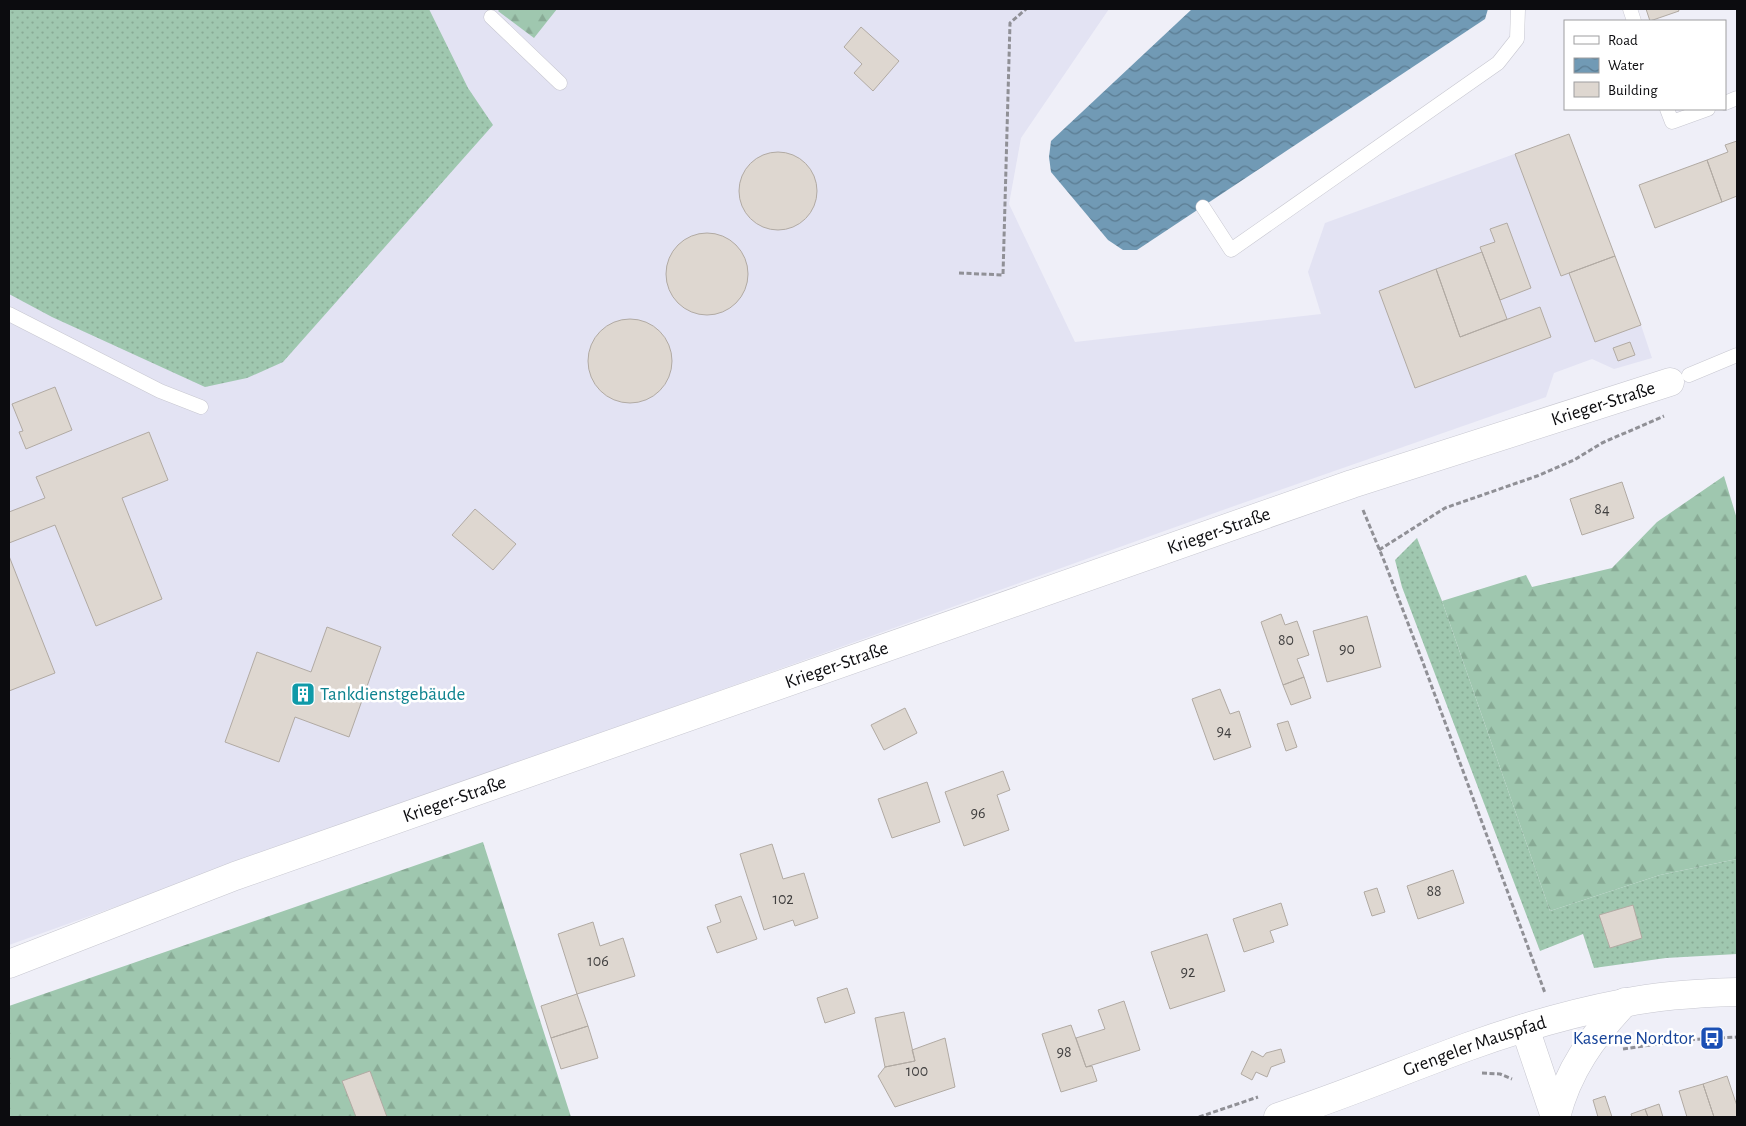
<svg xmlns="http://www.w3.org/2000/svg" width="1746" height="1126" font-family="'Alegreya Sans',sans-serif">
<defs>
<pattern id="grass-dots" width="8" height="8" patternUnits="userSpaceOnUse" patternTransform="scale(1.25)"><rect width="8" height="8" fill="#9fc7af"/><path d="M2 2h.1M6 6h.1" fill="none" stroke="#88aa95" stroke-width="1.8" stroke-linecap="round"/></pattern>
<pattern id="forest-firs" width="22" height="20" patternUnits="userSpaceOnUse" patternTransform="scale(1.25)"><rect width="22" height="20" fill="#9fc7af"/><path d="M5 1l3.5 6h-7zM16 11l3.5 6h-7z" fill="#88aa95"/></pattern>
<pattern id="water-waves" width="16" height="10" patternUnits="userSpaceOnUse" patternTransform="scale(1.25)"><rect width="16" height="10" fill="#719ab5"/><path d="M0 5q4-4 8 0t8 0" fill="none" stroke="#5b7c92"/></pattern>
</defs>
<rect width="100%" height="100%" fill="#efeff8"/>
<!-- built -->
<path fill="#e3e3f3" d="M9,9H1109L1021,138L1009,204L1075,342L1321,314L1308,272L1325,223L1569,134L1641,325L1652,358L1614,369L1592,359L1554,373L1546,397L1223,510L9,945Z"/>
<!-- grass -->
<path fill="url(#grass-dots)" d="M9,9H429L468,88L493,125L283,362L247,378L205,387L52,317L9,294Z
M1417,538L1442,601L1550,911L1660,875L1737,859V954L1666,958L1594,968L1583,934L1540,951L1402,587L1395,560Z"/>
<!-- forest -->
<path fill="url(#forest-firs)" d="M500,9H557L534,38L498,11Z
M1724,476L1737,519V859L1660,875L1550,911L1442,601L1526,575L1532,587L1612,568L1657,522Z
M483,842L571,1117H9V1006Z"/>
<!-- water -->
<path fill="url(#water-waves)" d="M1192,9H1488L1485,19L1137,250H1123L1108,240L1051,172L1049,157L1051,141Z"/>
<!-- building -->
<path fill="#ded7d0" stroke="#b1aaa3" d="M1646,9H1678L1679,11L1650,21Z
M861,27L899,61L873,91L854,73L862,64L844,47Z
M1569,134L1615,256L1561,276L1515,154Z
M1737,141V196L1722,202L1707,160L1728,152L1725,145Z
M739 191a39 39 0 1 1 78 0a39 39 0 1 1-78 0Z
M1707,160L1722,202L1655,228L1639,185Z
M1507,223L1531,288L1500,300L1480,247L1495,242L1490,229Z
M666 274a41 41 0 1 1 82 0a41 41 0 1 1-82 0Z
M1482,252L1507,319L1460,337L1436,269Z
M1615,256L1641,325L1595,342L1569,273Z
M1436,269L1460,337L1540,307L1551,337L1415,388L1379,291Z
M588 361a42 42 0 1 1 84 0a42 42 0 1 1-84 0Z
M1630,342L1635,355L1618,361L1613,348Z
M55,387L72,430L26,449L19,432L23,431L12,404Z
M149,432L168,480L122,498L162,599L96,626L55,525L9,543V512L45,498L36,477Z
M1622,482L1634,518L1582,535L1570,499Z
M475,509L516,544L493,570L452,535Z
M9,556L55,673L9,691Z
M1281,614L1285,625L1297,621L1309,655L1297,659L1304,677L1283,685L1261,622Z
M1367,616L1381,667L1327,682L1313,631Z
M327,627L381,647L349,737L295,717L279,762L225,742L257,652L311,672Z
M1304,677L1311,698L1291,705L1283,685Z
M1220,689L1230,714L1239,711L1251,747L1214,760L1192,699Z
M905,708L917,733L884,750L871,725Z
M1288,721L1297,747L1286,751L1277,724Z
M1003,771L1010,790L997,795L1009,830L964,846L945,792Z
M927,782L940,822L892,838L878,799Z
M772,844L783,879L804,873L818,918L795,926L793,920L764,930L740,854Z
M1453,870L1464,903L1418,919L1407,886Z
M1377,888L1385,912L1372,916L1364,892Z
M741,896L757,939L717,953L707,927L721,922L715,905Z
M1281,903L1288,925L1270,931L1274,942L1244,952L1233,919Z
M1633,905L1642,938L1610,948L1599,915Z
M593,922L600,946L623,938L635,976L577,994L558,934Z
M1207,934L1225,991L1170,1009L1151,952Z
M847,988L855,1013L825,1023L817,998Z
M577,994L588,1026L551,1038L541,1006Z
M1124,1001L1140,1050L1086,1067L1076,1038L1105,1029L1098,1010Z
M904,1012L915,1061L885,1067L875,1018Z
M1071,1025L1086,1067L1092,1066L1097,1081L1061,1092L1042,1034Z
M588,1026L598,1058L561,1069L551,1038Z
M945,1038L955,1087L895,1107L878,1076L885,1067L915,1061L912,1050Z
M1281,1049L1285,1062L1271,1067L1267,1077L1256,1072L1252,1080L1241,1074L1252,1051L1263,1057L1266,1053Z
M370,1071L387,1117H356L342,1081Z
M1727,1076L1737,1106V1117H1714L1703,1084Z
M1703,1084L1714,1117H1687L1679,1091Z
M1605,1096L1612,1117H1598L1593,1100Z
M1659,1104L1663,1117H1648L1645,1109Z
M1645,1109L1648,1117H1632L1631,1114Z"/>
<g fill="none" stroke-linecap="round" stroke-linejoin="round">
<!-- service casing -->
<g stroke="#c7c7d0" stroke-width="15">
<path id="service" d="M1630,9L1634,21
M491,17L560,83
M1725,103L1737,98
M1667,109L1672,122L1708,109
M1203,207L1231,250L1498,63L1517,39L1518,9
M9,314L160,391L201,407
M1689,375L1737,355"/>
</g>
<!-- minor casing -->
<g stroke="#c7c7d0" stroke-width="29">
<g id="minor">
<path id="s1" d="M9,964L235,876L1352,484L1670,382"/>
<path d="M1525,1028L1555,1117"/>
<path d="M1556,1117C1568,1070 1592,1037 1625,1002"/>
</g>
</g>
<!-- secondary casing -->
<g stroke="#c7c7d0" stroke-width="29">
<g id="secondary">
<path id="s2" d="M1278,1117C1342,1096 1404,1070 1467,1047C1517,1029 1571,1013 1624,1003C1661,995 1700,993 1737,992"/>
</g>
</g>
<!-- path -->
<path stroke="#909096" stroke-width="3" stroke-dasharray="5 2.5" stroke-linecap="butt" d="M959,273L1003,275L1010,23L1026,9
M1363,510L1385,563L1422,660L1545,993
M1379,550L1445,508L1537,476L1574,460L1602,443L1664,416
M1623,1049L1686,1040L1737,1037
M1482,1073L1500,1074L1512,1079
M1199,1117L1258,1097"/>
<!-- service -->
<use href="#service" stroke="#fff" stroke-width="14"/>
<!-- minor -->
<use href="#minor" stroke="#fff" stroke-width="28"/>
<!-- secondary -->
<use href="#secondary" stroke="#fff" stroke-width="28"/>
</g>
<!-- icons -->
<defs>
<g id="building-square" transform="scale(1.25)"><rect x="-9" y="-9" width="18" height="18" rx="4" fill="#0f9aa8" stroke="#fff"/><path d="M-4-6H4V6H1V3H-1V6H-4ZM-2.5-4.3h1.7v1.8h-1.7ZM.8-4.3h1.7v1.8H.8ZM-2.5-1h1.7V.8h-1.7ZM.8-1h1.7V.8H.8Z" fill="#fff"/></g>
<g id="bus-square" transform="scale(1.25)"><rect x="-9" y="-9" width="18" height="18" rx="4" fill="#1a4fb4" stroke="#fff"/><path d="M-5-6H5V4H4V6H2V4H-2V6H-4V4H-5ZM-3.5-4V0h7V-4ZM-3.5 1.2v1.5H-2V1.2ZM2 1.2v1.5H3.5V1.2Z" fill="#fff"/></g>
</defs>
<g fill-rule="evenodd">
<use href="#building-square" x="303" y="694"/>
<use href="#bus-square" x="1712" y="1038"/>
</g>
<g text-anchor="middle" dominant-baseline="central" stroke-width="5" stroke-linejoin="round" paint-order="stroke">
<!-- number labels -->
<g font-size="16" fill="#403f3f">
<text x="1602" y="509">84</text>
<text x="1286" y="640">80</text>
<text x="1347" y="649">90</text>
<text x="1224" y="731">94</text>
<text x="978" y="813">96</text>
<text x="1434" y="891">88</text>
<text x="783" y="899">102</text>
<text x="598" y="961">106</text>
<text x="1188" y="972">92</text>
<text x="1064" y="1052">98</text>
<text x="917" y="1071">100</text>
</g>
<!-- street labels -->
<g font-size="19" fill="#0c0c0f" stroke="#fff">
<text stroke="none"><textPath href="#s1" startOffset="1690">Krieger-Straße</textPath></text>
<text stroke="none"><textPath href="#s1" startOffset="1285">Krieger-Straße</textPath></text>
<text stroke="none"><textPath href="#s1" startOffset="880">Krieger-Straße</textPath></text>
<text stroke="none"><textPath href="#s1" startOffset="475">Krieger-Straße</textPath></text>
<text stroke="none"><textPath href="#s2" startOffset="209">Grengeler Mauspfad</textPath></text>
</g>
<!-- culture labels -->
<g font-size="19" fill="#0d838f" stroke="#fff" text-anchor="start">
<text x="320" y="694">Tankdienstgebäude</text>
</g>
<!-- transit labels -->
<g font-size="19" fill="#164399" stroke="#fff" text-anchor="end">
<text x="1694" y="1038">Kaserne Nordtor</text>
</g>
</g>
<!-- border -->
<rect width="1746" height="1126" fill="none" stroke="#0c0c0f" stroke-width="20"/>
<!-- legend -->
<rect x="1564" y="20" width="162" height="90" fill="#ffffff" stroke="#9e9e9f"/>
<rect x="1574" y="36" width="25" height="8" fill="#ffffff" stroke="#9e9e9f"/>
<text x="1608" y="45" font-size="15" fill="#0c0c0f">Road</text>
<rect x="1574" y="58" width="25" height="15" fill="url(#water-waves)" stroke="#9e9e9f"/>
<text x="1608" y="70" font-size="15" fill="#0c0c0f">Water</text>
<rect x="1574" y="82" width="25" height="15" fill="#ded7d0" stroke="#9e9e9f"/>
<text x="1608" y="95" font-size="15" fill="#0c0c0f">Building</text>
</svg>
